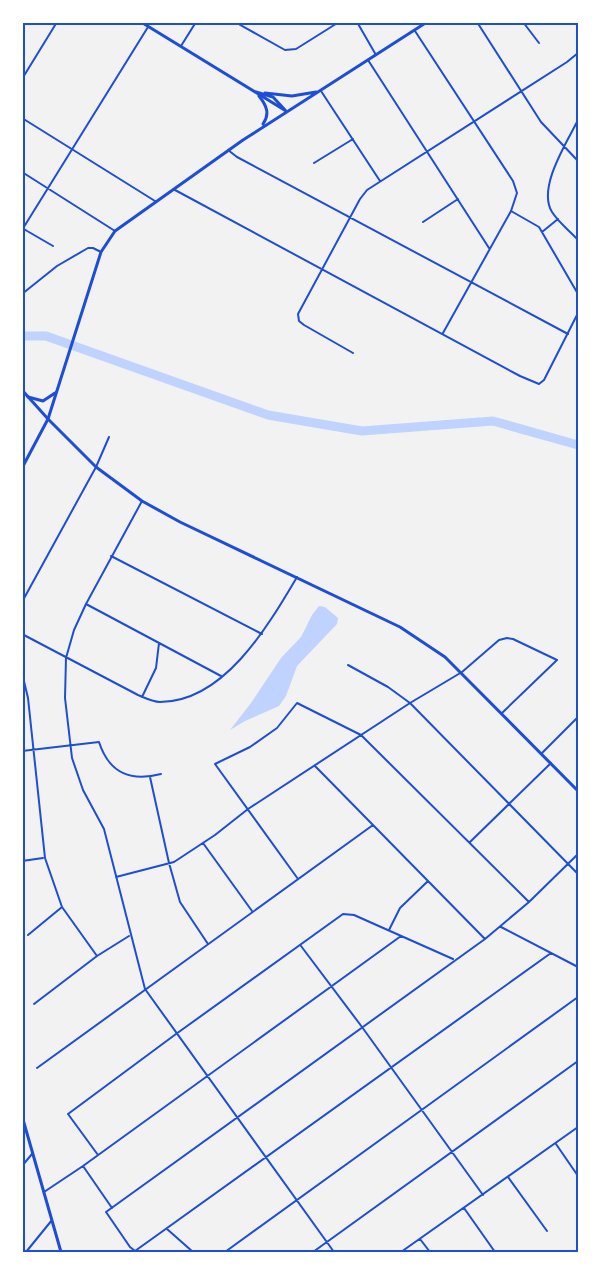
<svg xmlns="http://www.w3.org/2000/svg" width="601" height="1275" font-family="'Crimson Pro',serif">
<rect width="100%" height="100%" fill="#f2f2f2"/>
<!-- water -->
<path fill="#bfd3fe" d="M319,606L325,607L338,618L337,624L297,666L286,696L279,706L245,721L230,730L251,703L281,658L301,637L312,615Z"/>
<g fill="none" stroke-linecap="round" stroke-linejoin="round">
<!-- river -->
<path stroke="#bfd3fe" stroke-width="9" d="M22,336H46L268,415L362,431L493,421L578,445"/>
<!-- minor -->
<path stroke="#1d4ed8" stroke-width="2" d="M235,22L285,50L296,49L339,22
M357,22L376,55
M477,22L541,122L578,161
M523,22L539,43
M415,31L513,181L517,193L511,211L443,333
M181,46L196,22
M368,60L489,248
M22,79L57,22
M321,91L380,181
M22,118L155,201
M578,120C567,142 537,188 552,212C559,223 570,231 578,240
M228,150L237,157L568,334
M314,163L353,139
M22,172L115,231
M175,190L520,376L539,384L544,380L578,313
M511,211L539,227L578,294
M423,222L458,199
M22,228L53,246
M22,230L148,27
M542,232L558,219
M22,294L57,266L88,248H93L101,252
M353,353L304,325L299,321L298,314L360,199L367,190L567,62L578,53
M142,501L86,604L74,630L66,658L65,698L72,758L83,790L104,829L145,989L334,1252
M111,556L262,634
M22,602L96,467L109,437
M86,604L221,676
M22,634L138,695C145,698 153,702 160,702C224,702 268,626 297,577
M348,665L388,687L410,703L578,874
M22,673L28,698L45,858L62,907L97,956
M142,697L156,668L159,643
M22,751L99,742C109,773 130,782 161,774
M542,753L578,717
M315,766L485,939
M150,777L169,863L180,902L208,944
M470,842L551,763
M203,843L252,911
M22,861L43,858
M116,877L174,862L215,835L248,809L410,703L462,672L499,640L507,638L513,639L557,660L502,713
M298,879L215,764L250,747L277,728L297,703L361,735L529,902
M501,927L578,967
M389,930L400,908L428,881
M28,935L62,907
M301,946L362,1027L483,1195
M551,953L135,1251L130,1247L106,1212L485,939L529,902L578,854
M34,1004L97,956L129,936
M37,1068L373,825
M556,1144L578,1176
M98,1155L68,1114L176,1034L343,914L354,915L453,959
M22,1166L32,1154
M83,1166L112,1208
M508,1177L547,1231
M44,1192L83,1166L401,936
M464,1208L495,1252
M167,1229L193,1252
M420,1239L430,1252
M26,1252L52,1220
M225,1252L578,997
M313,1252L578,1061
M401,1252L578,1127"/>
<!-- secondary -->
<path stroke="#1d4ed8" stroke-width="3" d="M141,22L286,111
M256,92L273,97L285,110
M22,390L48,419L96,467L142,501L180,522L400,627L445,657L578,791
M22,1116L61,1252"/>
<!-- primary -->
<path stroke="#1d4ed8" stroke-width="3" d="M265,93L292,96L316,92
M259,96C267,106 270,114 263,124
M28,397L43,401L55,393
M22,468L48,419L101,252L115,231L243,140L427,22"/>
</g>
<!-- border -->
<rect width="601" height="1275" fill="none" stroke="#ffffff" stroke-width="48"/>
<rect x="24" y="24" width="553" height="1227" fill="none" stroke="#1d4ed8" stroke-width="2"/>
</svg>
